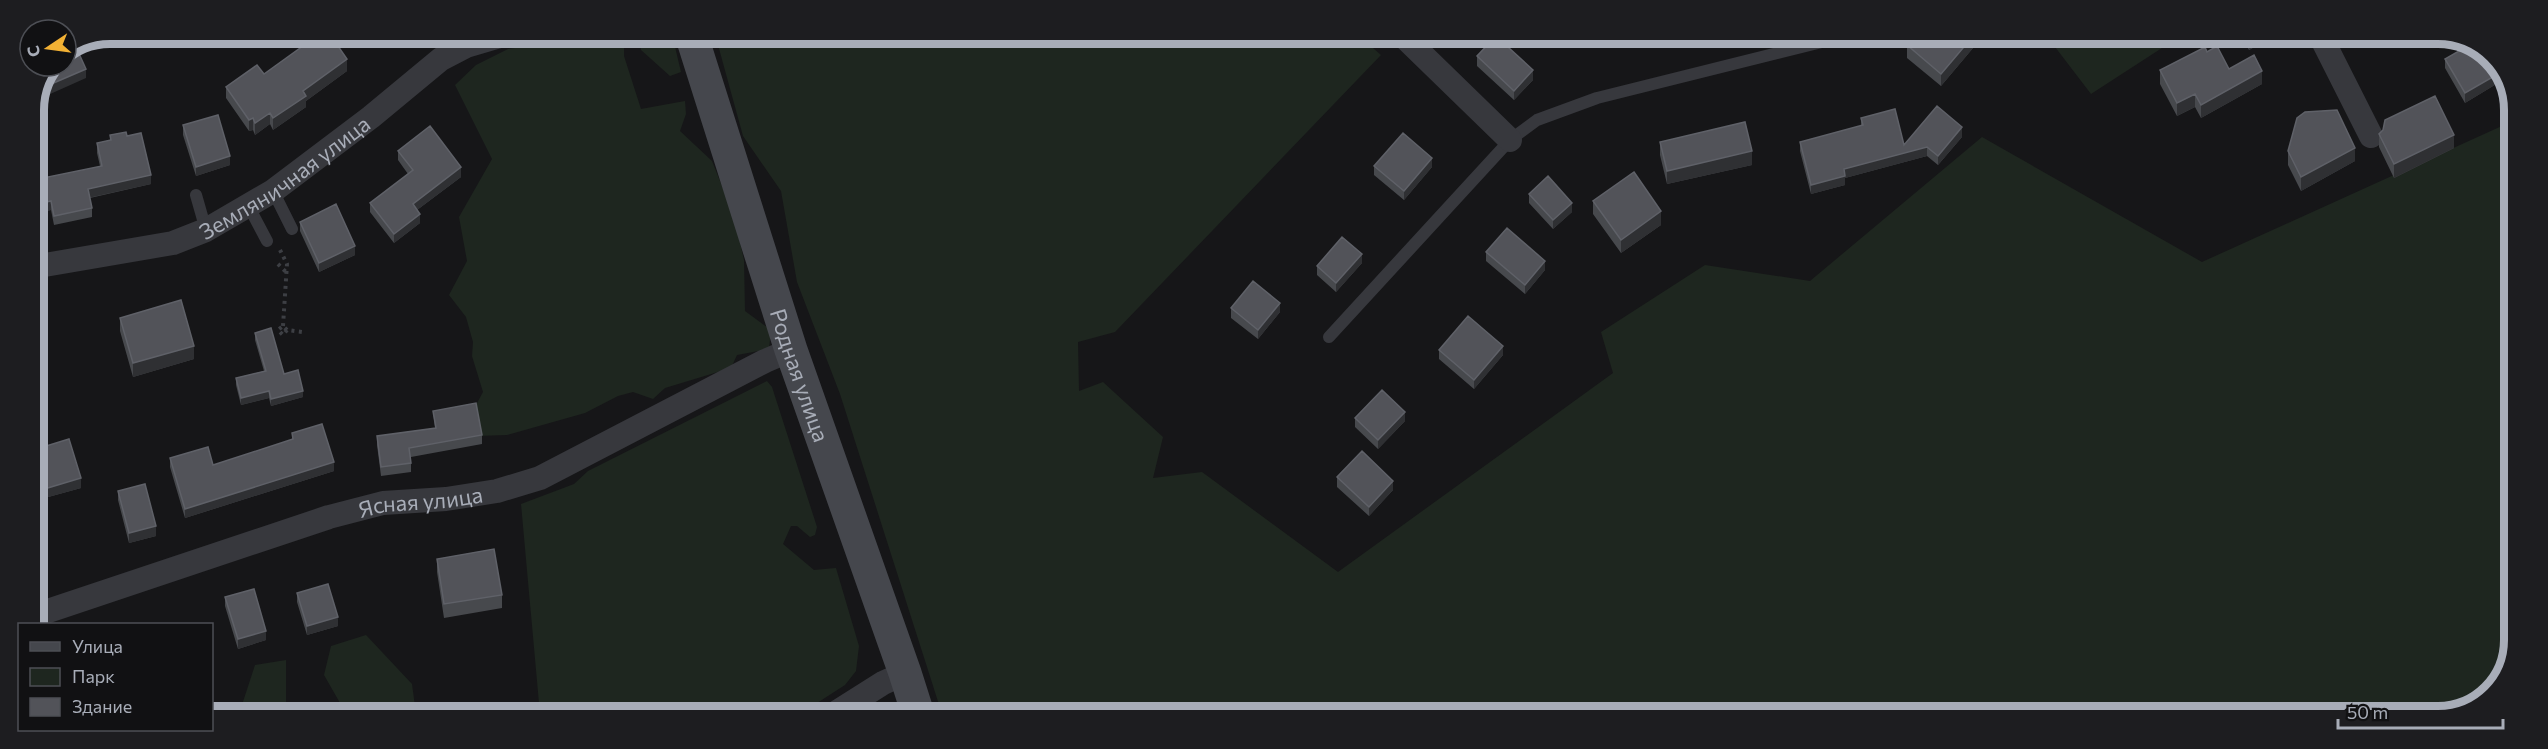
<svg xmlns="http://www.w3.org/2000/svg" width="2548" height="749" font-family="Commissioner,sans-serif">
<rect width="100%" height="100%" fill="#161618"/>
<!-- green -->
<path fill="#1e261f" d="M571,33L621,34L624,36V56L641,109L685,101L686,114L680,131L712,161L734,216L744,260L745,311L771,330L769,349L737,355L731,368L665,388L653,399L633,392L618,396L585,413L507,435L476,436L470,416L483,392L472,356L473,342L466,317L449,295L467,261L459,217L492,159L455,85L476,65L508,49L541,44L556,35Z
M641,34H672L681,72L670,76L641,50L639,38Z
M715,34H1357L1381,55L1115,332L1078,342L1079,391L1103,382L1163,437L1153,478L1202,472L1338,572L1613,373L1601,332L1705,265L1810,281L1982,137L2202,262L2515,120L2512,659L2485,700L2439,716L942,714L840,394L797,282L781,191L743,136Z
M2057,35H2182L2091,94L2052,43Z
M767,381L772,387L817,527L815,535L810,537L797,526H791L783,544L814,570L836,568L859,646L856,671L845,685L800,714H540L521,504L574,484L588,471Z
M366,635L412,684L416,714H335L340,703L324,675L331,646Z
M286,660V714H239L255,665Z"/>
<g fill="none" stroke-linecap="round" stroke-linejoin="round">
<!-- path -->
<path stroke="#3d3f44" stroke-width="4" stroke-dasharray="3 4.5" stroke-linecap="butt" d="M280,250L287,264L283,326
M278,264L287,273
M287,330L283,335L278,330L283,326L287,330L302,332"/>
<!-- lane -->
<path stroke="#37383d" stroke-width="12" d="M273,191L292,229
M196,195L206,230
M249,207L267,241
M1329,337L1510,140L1537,120L1597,98L1850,35"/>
<!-- street -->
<g stroke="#37383d" stroke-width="24">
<path d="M1401,34L1510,140"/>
<path d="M2320,35L2371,136"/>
<path id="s1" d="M33,267L173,243L206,230L273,191L371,117L441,59L466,46L510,33"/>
<path id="s2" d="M33,616L329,517L383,503L446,499L497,491L540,478L765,361L791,350"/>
<path d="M834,714L883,683L905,673"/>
</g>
<!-- secondary -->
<path stroke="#45474d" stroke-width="33" id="s3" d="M691,34L791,350L905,673L918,714"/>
</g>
<!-- wall -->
<path fill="#47494d" d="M1916,35H1984L1941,86L1907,58V45Z
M2242,35H2276L2249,50Z
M2207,52L2229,69L2262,84L2201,118L2195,107L2177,116L2160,84V70Z
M1477,56L1533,80L1514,100L1477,66Z
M2445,59L2498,83L2465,103L2445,68Z
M347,71L306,101V107L273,130L270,124L255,135L253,130L249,131L226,98V87L264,74Z
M1861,118L1904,145L1962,137L1938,165L1927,156L1845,178V185L1811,194L1800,151V142L1861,126Z
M183,125L230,165L196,176L183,135Z
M2379,134L2454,148L2394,178L2379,147Z
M110,135L127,136L151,184L90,198L92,208V217L54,225L51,210L33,214L100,166L97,153V143L110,140Z
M1660,142L1752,165L1667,184L1660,155Z
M398,151L461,177L417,210L420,223L394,243L370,212V203L408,174L398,160Z
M2288,151L2355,161L2301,191L2288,165Z
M1374,166L1432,167L1404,200L1374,175Z
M1529,194L1572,212L1553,229L1529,203Z
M1593,201L1661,225L1621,253L1593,214Z
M300,222L355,255L319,272L300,231Z
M1486,252L1545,270L1525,294L1486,261Z
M1362,263L1336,292L1317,275V266Z
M1231,308L1280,312L1258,339L1231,318Z
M120,318L194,359L133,377L120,331Z
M255,333L284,374L303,397L271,406L269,398L241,405L236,385V378L264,371L255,340Z
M1439,350L1503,355L1474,389L1439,359Z
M433,411L482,435V444L411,457V472L381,476L377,445V436L435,428Z
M1355,418L1405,421L1378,449L1355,427Z
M292,433L334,471L185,518L170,467V458L213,465L292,440Z
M33,450L81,488L41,499L33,470Z
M1337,477L1393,490L1369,516L1337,487Z
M118,491L156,536L129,543L118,500Z
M437,559L502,595V608L444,618L437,572Z
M297,593L338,626L307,635L297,602Z
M225,597L266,640L238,649L225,606Z"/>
<!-- shaded-wall -->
<path fill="#2f3033" d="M1974,35H1984L1941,86V74Z
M2259,35H2276L2249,50V40Z
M347,59V71L306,101V107L273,130V118L303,91Z
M86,69V78L39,99V95L42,88Z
M1533,70V80L1514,100V91Z
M2262,71V84L2201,118V105Z
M2498,74V83L2465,103V93Z
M2195,94V107L2177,116V103Z
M270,113V124L255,135V123Z
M253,118V130L249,131V120Z
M1962,127V137L1938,165V156Z
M2454,135V148L2394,178V164Z
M1927,147V156L1845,178V185L1811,194V185L1844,169Z
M2355,148V161L2301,191V177Z
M1752,151V165L1667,184V171Z
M230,156V165L196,176V167Z
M1432,158V167L1404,200V191Z
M461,167V177L413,213V204Z
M151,175V184L88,198V189Z
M51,201V210L33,214V205Z
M1572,203V212L1553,229V220Z
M1661,211V225L1621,253V240Z
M420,214V223L394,243V234Z
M355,246V255L319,272V263Z
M1362,254V263L1336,292V283Z
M1545,261V270L1525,294V285Z
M1280,303V312L1258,339V330Z
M194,346V359L133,377V363Z
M1503,346V355L1474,389V380Z
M269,391V398L241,405V398Z
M303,391V397L271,406V399Z
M1405,412V421L1378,449V440Z
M42,413V422L33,425V415Z
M334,462V471L185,518V509Z
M81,478V488L41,499V490Z
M1393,481V490L1369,516V507Z
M156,526V536L129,543V533Z
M338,617V626L307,635V626Z
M266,631V640L238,649V639Z"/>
<!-- building -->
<path fill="#525359" stroke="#5f6168" stroke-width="1.5" d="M321,33H329L347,59L303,91L306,96L273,118L270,113L255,123L253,118L249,120L226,87L257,65L264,74Z
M1916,35H1974L1941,74L1907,45Z
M2247,35H2259L2249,40Z
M1496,36L1533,70L1514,91L1477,56Z
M2471,44L2486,53L2498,74L2465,93L2445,59Z
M2217,46L2229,69L2254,55L2262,71L2201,105L2195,94L2177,103L2160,70L2205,47L2207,52Z
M76,47L86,69L42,88L51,66H66V51Z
M2435,96L2454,135L2394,164L2379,134L2383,130L2385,120Z
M1937,106L1962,127L1938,156L1927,147L1844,169L1845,176L1811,185L1800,142L1863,125L1861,118L1895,109L1904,145Z
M2337,110L2355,148L2301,177L2288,151L2297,118L2305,112Z
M218,115L230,156L196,167L183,125Z
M1745,122L1752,151L1667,171L1660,142Z
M430,126L461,167L413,204L420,214L394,234L370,203L413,170L398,151Z
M126,132L127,136L141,133L151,175L88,189L92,208L54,216L51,201L33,205V180L102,166L97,143L111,140L110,135Z
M1403,133L1432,158L1404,191L1374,166Z
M1634,172L1661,211L1621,240L1593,201Z
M1548,176L1572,203L1553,220L1529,194Z
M336,204L355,246L319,263L300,222Z
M1507,228L1545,261L1525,285L1486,252Z
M1342,237L1362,254L1336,283L1317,266Z
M1253,281L1280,303L1258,330L1231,308Z
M181,300L194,346L133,363L120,318Z
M1468,316L1503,346L1474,380L1439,350Z
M271,328L284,374L298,370L303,391L271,399L269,391L241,398L236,378L266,371L255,333Z
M33,384H34L42,413L33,415Z
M1382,390L1405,412L1378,440L1355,418Z
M476,403L482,435L409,448L411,463L381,467L377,436L436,428L433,411Z
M322,424L334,462L185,509L170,458L208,447L213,465L293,439L292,433Z
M69,439L81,478L41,490L33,460V450Z
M1362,451L1393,481L1369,507L1337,477Z
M145,484L156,526L129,533L118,491Z
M494,549L502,595L444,604L437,559Z
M328,584L338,617L307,626L297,593Z
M254,589L266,631L238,639L225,597Z
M521,706V714H481V707Z"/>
<g text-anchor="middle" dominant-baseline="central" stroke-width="5" stroke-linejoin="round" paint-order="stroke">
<!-- street labels -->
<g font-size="22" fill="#a8adb8" stroke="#111113">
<text stroke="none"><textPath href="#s1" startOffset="272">Земляничная улица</textPath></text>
<text stroke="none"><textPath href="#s3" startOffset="358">Родная улица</textPath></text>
<text stroke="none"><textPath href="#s2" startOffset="405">Ясная улица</textPath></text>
</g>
</g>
<!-- crop -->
<path d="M0 0H2548V749H0ZM110 44H2438A66 66 0 0 1 2504 110V640A66 66 0 0 1 2438 706H110A66 66 0 0 1 44 640V110A66 66 0 0 1 110 44Z" fill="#1d1d20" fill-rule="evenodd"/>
<path fill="none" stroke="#a8adb8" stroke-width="8" d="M110 44H2438A66 66 0 0 1 2504 110V640A66 66 0 0 1 2438 706H110A66 66 0 0 1 44 640V110A66 66 0 0 1 110 44Z"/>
<!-- legend -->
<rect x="18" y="623" width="195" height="108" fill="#111113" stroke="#4d4f55" stroke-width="1.5"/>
<rect x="30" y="642" width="30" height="9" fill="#45474d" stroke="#4d4f55" stroke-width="1.5"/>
<text x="72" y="653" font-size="18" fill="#a8adb8">Улица</text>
<rect x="30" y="668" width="30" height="18" fill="#1e261f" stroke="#4d4f55" stroke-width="1.5"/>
<text x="72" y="683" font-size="18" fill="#a8adb8">Парк</text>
<rect x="30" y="698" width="30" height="18" fill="#525359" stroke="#4d4f55" stroke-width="1.5"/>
<text x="72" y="713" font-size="18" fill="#a8adb8">Здание</text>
<!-- north arrow -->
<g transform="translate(48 48) rotate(257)"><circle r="28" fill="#111113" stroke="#4d4f55" stroke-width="1.5"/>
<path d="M0-4.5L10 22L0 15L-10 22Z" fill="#f2b134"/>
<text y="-9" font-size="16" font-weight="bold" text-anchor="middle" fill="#a8adb8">С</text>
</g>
<!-- scale -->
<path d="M2338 719v9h165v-9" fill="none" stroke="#a8adb8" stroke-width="3"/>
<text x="2347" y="719" font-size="18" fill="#a8adb8" stroke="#111113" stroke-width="4.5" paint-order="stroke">50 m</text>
</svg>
